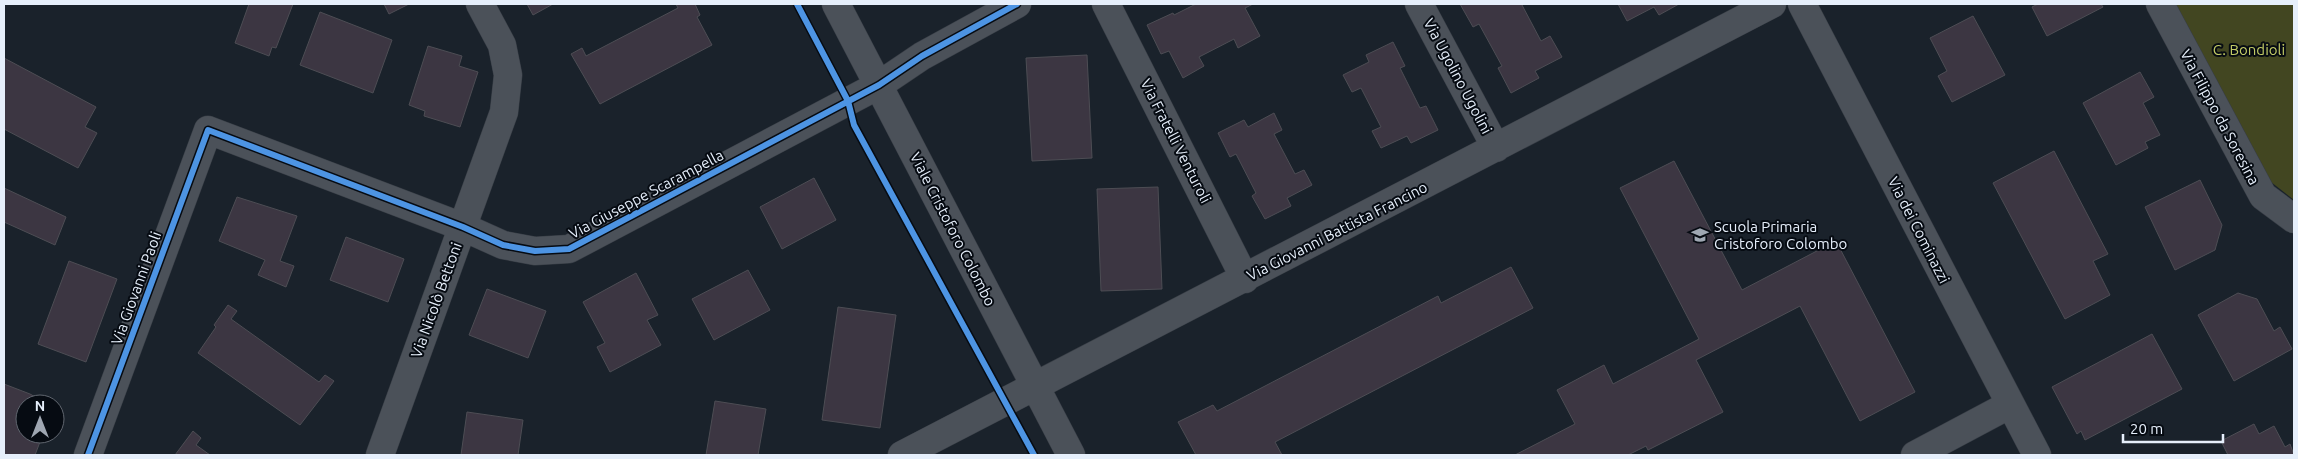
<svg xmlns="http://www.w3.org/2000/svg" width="2298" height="459" font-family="Ubuntu,sans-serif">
<rect width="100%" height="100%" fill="#1a222b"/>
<!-- green -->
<path fill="#424621" d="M2175,4H2294V200L2271,182L2261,166Z"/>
<!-- building -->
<path fill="#3c3642" stroke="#4d4d54" d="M249,4H293L276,48L272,47L269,56L235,43Z
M384,4H409L389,14Z
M527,4H553L533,15Z
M676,4H695L700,15L697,17L712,45L600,104L571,54L582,48L586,56L678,8Z
M1196,4H1253L1245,8L1260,36L1238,48L1234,39L1199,57L1204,66L1183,78L1169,51L1161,54L1147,25L1173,13L1174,15Z
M1460,4H1524L1522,5L1541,41L1550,36L1562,57L1535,71L1539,78L1511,93L1498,68L1502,66L1479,24L1473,27Z
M1618,4H1679L1659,15L1654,7L1627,21Z
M2038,4H2101L2103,7L2047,36L2032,7Z
M320,12L392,40L373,93L300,65Z
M1973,16L2005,75L1952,102L1938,76L1947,71L1930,38Z
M1393,42L1405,66L1400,68L1420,108L1426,106L1438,130L1411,143L1407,136L1381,148L1372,131L1381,127L1361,88L1352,92L1343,75L1369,62L1366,55Z
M428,46L462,56L459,66L478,72L460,127L424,116L425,111L409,105Z
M1087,55L1092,158L1032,161L1026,58Z
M4,58L96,107L85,127L97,133L78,168L4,129Z
M2140,72L2154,97L2143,103L2160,135L2145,142L2148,148L2116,165L2083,103Z
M1274,113L1282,130L1274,134L1295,174L1304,170L1312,185L1287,198L1291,206L1265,219L1252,196L1256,193L1236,154L1230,157L1218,133L1244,120L1248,127Z
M2054,151L2108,254L2093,261L2110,295L2065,319L1993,183Z
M1674,161L1742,290L1836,241L1915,392L1860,421L1800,306L1696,360L1723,412L1648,450L1646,446L1628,455H1515L1575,424L1557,390L1604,365L1613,384L1699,339L1620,188Z
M814,178L836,220L782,249L760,207Z
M2200,180L2222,225L2215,250L2175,270L2145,207Z
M1158,187L1162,289L1101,291L1097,189Z
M4,188L66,217L55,245L4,222Z
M237,197L297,216L280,261L294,266L286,287L258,275L265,260L219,241Z
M346,237L404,259L388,302L330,280Z
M69,261L117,279L86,362L38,344Z
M1511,267L1533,308L1275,442L1282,455H1196L1178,422L1213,405L1217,411L1438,296L1441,303Z
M748,270L770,310L714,340L692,299Z
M636,273L658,315L647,320L661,345L610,372L597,347L605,343L583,302Z
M487,289L546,311L528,358L469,335Z
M2238,293L2257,299L2274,331L2280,327L2292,349L2234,381L2198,315Z
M228,305L237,311L231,319L319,382L325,375L334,381L300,425L198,353L216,327L214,325Z
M838,307L896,315L880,428L822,420Z
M2152,334L2182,389L2085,440L2081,431L2077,434L2052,387Z
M4,384L30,394L48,404H25V434H43L35,455H4Z
M715,401L766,409L758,455H706Z
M467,412L523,420L518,455H461Z
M2254,424L2259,434L2274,426L2285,447L2290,444L2294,455H2228L2221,441Z
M193,431L201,438L196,445L210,455H175Z"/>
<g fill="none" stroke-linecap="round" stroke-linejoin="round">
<!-- minor casing -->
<g stroke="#373d45" stroke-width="29">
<path id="minor" d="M836,4L1071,455
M1106,4L1245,279
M1419,4L1496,148
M1802,4L2037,455
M2160,4L2263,196L2294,219
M88,455L208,130L463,227L503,245L535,251L569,249L879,85L922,56L1017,4
M380,455L504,112L508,75L502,45L480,4
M902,455L1772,4
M1915,455L2009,405"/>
</g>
<!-- minor -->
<use href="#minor" stroke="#4b5159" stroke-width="28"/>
<!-- cycleway casing -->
<g stroke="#060b12" stroke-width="9">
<path id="cycleway" d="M797,4L848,101L854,125L1034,455
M88,455L208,130L463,227L503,245L535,251L569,249L879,85L922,56L1017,4"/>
</g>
<!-- cycleway -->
<use href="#cycleway" stroke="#4d94e3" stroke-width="6"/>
</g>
<!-- icons -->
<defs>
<g id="school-bare" transform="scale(1.35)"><path d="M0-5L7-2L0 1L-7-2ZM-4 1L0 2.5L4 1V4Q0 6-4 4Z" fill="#9fa7b2" stroke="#060b12" stroke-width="2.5" paint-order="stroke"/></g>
</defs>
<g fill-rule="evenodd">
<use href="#school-bare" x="1700" y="235"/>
</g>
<g text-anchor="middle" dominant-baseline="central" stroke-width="4" stroke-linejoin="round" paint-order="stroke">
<!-- park labels -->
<g font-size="15" fill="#c3cc67" stroke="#060b12">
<text x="2249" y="49">C. Bondioli</text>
</g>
<!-- street labels -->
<g font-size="15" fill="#e6effb" stroke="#060b12">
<text transform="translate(1458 76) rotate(62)">Via Ugolino Ugolini</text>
<text transform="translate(2220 117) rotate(62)">Via Filippo da Soresina</text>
<text transform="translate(1176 141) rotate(63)">Via Fratelli Venturoli</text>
<text transform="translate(646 194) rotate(-28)">Via Giuseppe Scarampella</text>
<text transform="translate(953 229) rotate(63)">Viale Cristoforo Colombo</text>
<text transform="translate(1919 230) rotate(63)">Via dei Cominazzi</text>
<text transform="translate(1337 231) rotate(-27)">Via Giovanni Battista Francino</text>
<text transform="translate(136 288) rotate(-70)">Via Giovanni Paoli</text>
<text transform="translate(436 300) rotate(-70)">Via Nicolò Bettoni</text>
</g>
<!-- poi labels -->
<g font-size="15" fill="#e6effb" stroke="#060b12" text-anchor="start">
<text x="1714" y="226">Scuola Primaria<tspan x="1714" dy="17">Cristoforo Colombo</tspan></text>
</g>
</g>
<!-- border -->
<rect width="2298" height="459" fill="none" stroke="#e6effb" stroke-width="10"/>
<!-- north arrow -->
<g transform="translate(40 419)"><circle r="24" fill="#060b12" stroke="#60666f"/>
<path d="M0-4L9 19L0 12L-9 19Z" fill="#9fa7b2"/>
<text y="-8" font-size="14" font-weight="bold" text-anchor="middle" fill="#e6effb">N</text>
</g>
<!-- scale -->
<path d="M2123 434v8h100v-8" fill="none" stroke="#e6effb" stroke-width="2.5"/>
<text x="2130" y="434" font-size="15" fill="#e6effb" stroke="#060b12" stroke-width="4" paint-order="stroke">20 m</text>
</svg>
